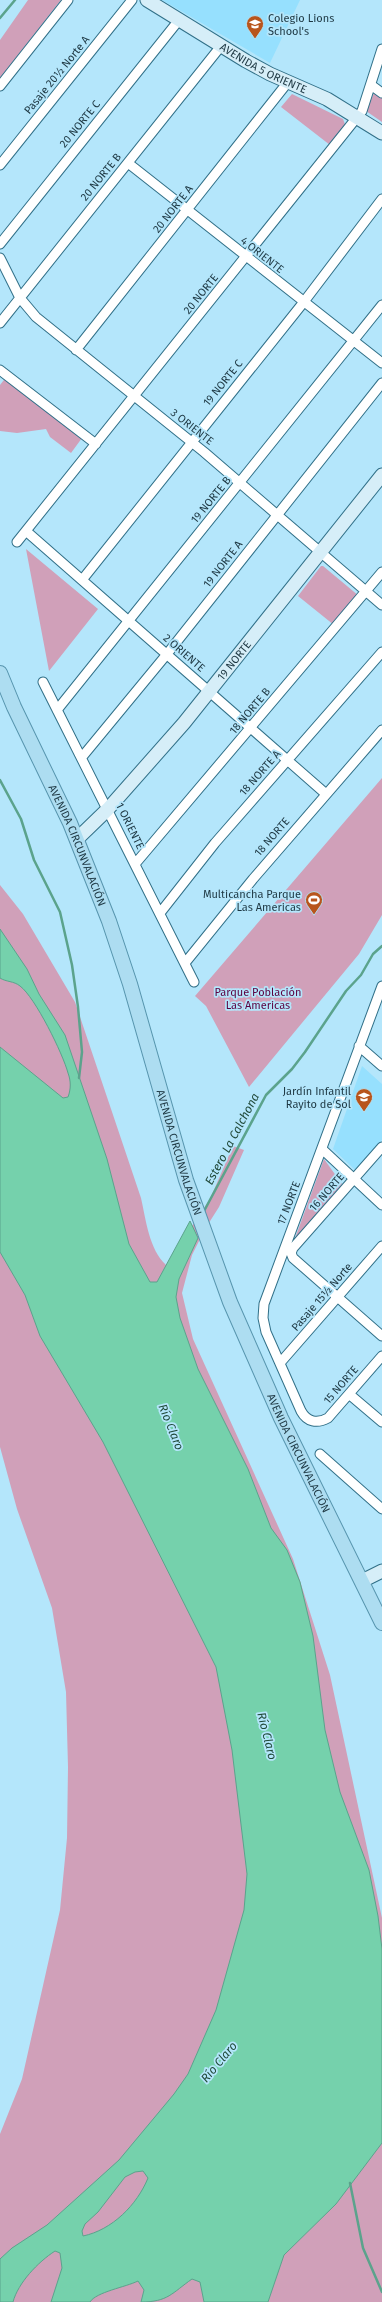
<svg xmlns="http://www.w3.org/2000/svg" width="382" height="2302" font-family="'Fira Sans',sans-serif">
<rect width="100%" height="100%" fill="#b4e6fb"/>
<!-- built -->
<path fill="#96e0fe" d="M162,0H300L270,63Z
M362,1066L382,1084V1140L355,1170L333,1149Z"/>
<!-- green -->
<path fill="#d0a0b9" d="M28,0H61L0,78V40Z
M374,93L382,98V122L366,111Z
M292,94L343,119L346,127L330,145L281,107Z
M7,376L82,438L71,453L50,437L46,429L17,433L0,431V385Z
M26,549L98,609L49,671Z
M321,566H323L359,596L334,625L298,596Z
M382,778V915L359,954L249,1087L206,1006L195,996Z
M0,885L23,914L75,1002L141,1198C146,1220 149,1249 166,1265L210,1199L233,1146L244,1150L219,1207L205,1229L192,1255L182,1293L193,1339L293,1559L330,1675L382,1918V2302H0V2134L22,2079L60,1910L67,1838L68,1767L66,1692L52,1608L17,1509L0,1447Z
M324,1159L342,1184L294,1241Z"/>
<!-- water -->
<path fill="#75d1ac" stroke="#5ba38c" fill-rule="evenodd" d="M0,929L27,969L39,994L65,1035L107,1159L129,1244L150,1282H157L190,1221L198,1238L179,1279L176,1297L180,1318L198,1369L248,1469L271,1528L287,1550L300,1582L313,1636L325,1730L340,1792L369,1870L378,1916L382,1949V2143L336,2204L284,2255L268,2302H204L200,2282L192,2279C172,2293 168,2302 141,2302L144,2290L138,2281C126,2287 96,2292 90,2302H51L62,2268L60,2253L55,2251C38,2262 18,2283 13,2302H0V2259L12,2248L47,2225L119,2160L174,2094L188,2074L216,2010L244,1910L247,1874L232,1750L216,1667L103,1442L40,1336L25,1295L0,1252V1047L63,1098L68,1097C71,1089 71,1081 68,1073C63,1054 35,997 20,986C14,981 6,982 0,978ZM143,2171L148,2178C137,2205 112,2230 83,2236L82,2231L85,2224L98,2212L125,2177L135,2172Z"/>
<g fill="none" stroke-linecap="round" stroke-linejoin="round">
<!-- stream -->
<path stroke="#5ba38c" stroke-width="2.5" d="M0,18L15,0
M0,780L21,819L34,860L60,912L72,965L78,1007L82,1052L79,1078
M203,1213L266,1095L292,1069L305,1052L346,991L361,975L373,954L382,946
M350,2183L363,2248L382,2292"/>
<!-- street casing -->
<g stroke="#317088" stroke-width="11">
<path id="street" d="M371,85L382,93
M0,86L68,0
M128,163L382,363
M0,165L132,0
M0,244L179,20
M0,258L20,298L36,317L204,452L382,605
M0,323L221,46
M76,350L288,82
M0,370L96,444
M26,531L326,794
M17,542L362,111L382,49
M82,580L303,303L382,199
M43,682L194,982
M57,710L382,305
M82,757L167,654L382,383
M135,864L382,572
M160,913L215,843L382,652
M185,963L253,879L382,730
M382,986L264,1304L263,1318L266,1332L301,1411C307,1422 317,1424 328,1418L382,1356
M359,1046L382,1066
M382,1147L293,1248L291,1253L293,1258L382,1336
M322,1149L382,1205
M280,1363L382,1246
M349,1394L382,1422
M320,1454L382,1509"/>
</g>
<!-- secondary casing -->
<g stroke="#317088" stroke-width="15">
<g id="secondary">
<path id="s1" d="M147,0L246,61L270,74L327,99L382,133"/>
<path id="s2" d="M77,839L108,809L184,723L382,475"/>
<path d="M362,1581L382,1571"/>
</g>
</g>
<!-- primary casing -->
<g stroke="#5795ae" stroke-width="16">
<g id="primary">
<path id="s3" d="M0,673L14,707L70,823L109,921L130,984L186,1180L230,1302L281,1418L382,1623"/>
</g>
</g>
<!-- street -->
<use href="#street" stroke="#fff" stroke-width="9"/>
<!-- secondary -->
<use href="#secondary" stroke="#d6eef8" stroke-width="13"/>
<!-- primary -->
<use href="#primary" stroke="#adddf1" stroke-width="14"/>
</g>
<!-- icons -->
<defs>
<g id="school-pin" transform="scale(0.9)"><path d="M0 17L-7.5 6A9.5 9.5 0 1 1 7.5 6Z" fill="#b8551c" stroke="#b4e6fb"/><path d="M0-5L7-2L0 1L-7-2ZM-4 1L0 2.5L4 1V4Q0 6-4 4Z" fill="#fff"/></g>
<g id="stadium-pin" transform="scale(0.9)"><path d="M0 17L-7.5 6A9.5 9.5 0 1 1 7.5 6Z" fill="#b8551c" stroke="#b4e6fb"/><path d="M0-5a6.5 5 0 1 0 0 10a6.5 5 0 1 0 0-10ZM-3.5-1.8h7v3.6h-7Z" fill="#fff"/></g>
</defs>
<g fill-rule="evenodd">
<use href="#school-pin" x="255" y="24"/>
<use href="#stadium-pin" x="314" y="900"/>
<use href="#school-pin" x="364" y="1097"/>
</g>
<g text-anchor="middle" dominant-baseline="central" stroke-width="3.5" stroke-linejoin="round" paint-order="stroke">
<!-- poi labels -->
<g font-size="11" fill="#1d3742" stroke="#b4e6fb" text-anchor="end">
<text x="268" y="18" text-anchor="start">Colegio Lions<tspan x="268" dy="13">School's</tspan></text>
<text x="301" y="894">Multicancha Parque<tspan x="301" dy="13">Las Americas</tspan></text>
<text x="351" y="1091">Jardín Infantil<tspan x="351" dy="13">Rayito de Sol</tspan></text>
</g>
<!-- street labels -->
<g font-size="11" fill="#1d3742" stroke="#b4e6fb">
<text stroke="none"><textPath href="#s1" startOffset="135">AVENIDA 5 ORIENTE</textPath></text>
<text transform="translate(57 75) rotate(-51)">Pasaje 20½ Norte A</text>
<text transform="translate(80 124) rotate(-51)">20 NORTE C</text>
<text transform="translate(101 177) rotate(-51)">20 NORTE B</text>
<text transform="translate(173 209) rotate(-52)">20 NORTE A</text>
<text transform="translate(262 255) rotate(38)">4 ORIENTE</text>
<text transform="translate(201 294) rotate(-51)">20 NORTE</text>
<text transform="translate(223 383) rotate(-51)">19 NORTE C</text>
<text transform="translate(192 427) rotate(38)">3 ORIENTE</text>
<text transform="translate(211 500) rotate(-51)">19 NORTE B</text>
<text transform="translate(223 564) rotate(-52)">19 NORTE A</text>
<text transform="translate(184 653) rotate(41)">2 ORIENTE</text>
<text stroke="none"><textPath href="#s2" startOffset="238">19 NORTE</textPath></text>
<text transform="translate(250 711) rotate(-50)">18 NORTE B</text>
<text transform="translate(260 773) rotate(-49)">18 NORTE A</text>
<text transform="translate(130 826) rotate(64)">1 ORIENTE</text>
<text transform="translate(272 837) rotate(-49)">18 NORTE</text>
<text stroke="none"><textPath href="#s3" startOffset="189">AVENIDA CIRCUNVALACIÓN</textPath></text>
<text stroke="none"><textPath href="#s3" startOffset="513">AVENIDA CIRCUNVALACIÓN</textPath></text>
<text transform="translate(327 1192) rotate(-49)">16 NORTE</text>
<text transform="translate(289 1203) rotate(-69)">17 NORTE</text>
<text transform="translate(322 1297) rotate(-49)">Pasaje 15½ Norte</text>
<text transform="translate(341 1385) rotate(-49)">15 NORTE</text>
<text stroke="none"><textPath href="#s3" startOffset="837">AVENIDA CIRCUNVALACIÓN</textPath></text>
</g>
<!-- park labels -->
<g font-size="11" fill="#5c003f" stroke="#b4e6fb">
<text x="258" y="992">Parque Población<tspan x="258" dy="13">Las Americas</tspan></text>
</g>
<!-- water labels -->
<g font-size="12" font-style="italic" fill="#204939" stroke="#b4e6fb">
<text transform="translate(232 1139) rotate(-62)">Estero La Calchona</text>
<text transform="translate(171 1427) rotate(68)">Río Claro</text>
<text transform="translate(267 1736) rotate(76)">Río Claro</text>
<text transform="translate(219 2062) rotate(-50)">Río Claro</text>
</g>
</g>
</svg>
